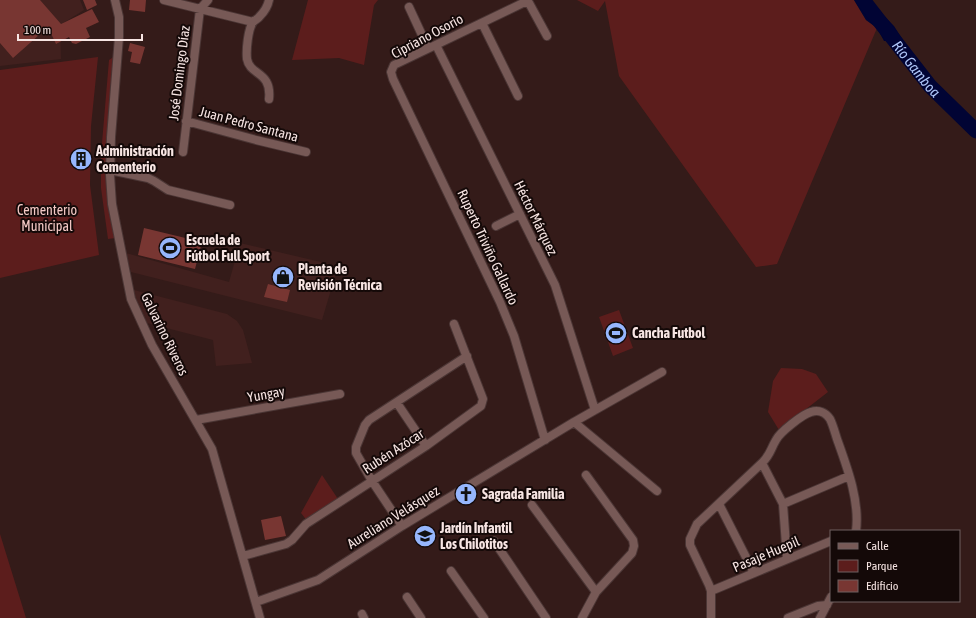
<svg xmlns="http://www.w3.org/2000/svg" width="976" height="618" font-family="'Asap Condensed',sans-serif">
<rect width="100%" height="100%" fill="#341b19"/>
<!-- built -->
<path fill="#41201e" d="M0,0H80L84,10L60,25L61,59L0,66Z
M240,243L338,266L322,320L131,272L126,253L229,282Z
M134,290L227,314L237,321L243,330L252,363L216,366L213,340L147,323L134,299Z"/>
<!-- green -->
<path fill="#5c1d1c" d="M308,0H378L374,5L364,65L339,58L292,60Z
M577,0H854L866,20L877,28L777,264L756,267L619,76L605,1L598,11Z
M115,56L110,111L115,238L108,239L101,188V155L109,60Z
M98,57L91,126L90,185L99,255L0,278V70Z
M619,310L633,348L613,356L599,317Z
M781,368L802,369L816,374L828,392L779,430L768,412L773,381Z
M322,475L340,502L308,522L301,513Z
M0,534L26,618H0Z"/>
<!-- water -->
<path fill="#010434" d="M854,0H869L894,26L903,40L884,41L877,28L866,20Z"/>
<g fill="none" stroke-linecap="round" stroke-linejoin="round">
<!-- river -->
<path stroke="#010434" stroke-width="15" id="s1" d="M863,0L930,86L976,131"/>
</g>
<!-- building -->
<path fill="#783632" d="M0,0H40L61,24L92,9L99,22L86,28L90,37L76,44L72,43L69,37L56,44L48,27L13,58L0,43Z
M83,0H95L97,5L87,10Z
M130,0H146L145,12L129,10Z
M130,43L145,47L140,64L130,62L132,52L128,51Z
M144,228L202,242L195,269L138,255Z
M268,284L290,290L287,302L264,297Z
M281,516L286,536L265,540L261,520Z"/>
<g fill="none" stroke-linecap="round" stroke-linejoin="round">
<!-- minor casing -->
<g stroke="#4b3635" stroke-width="10">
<path id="minor" d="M115,0L119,17V37L111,137L110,175L112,204L131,299L152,345L212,449L260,618
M164,0L253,22
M269,0C268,5 264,12 260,16C258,19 255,20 253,22C248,29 246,50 247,59C250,76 272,71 269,99
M409,7L428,48
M482,23L518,96
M436,45L555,285L595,410
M186,121L256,140L306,152
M183,152L200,9L208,0
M110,170L148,178L154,181L168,190L230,205
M496,226L520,214
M397,403L426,446
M196,420L340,394
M574,422L657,491
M545,440L514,336L500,302L393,79L391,72L394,65L523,3H529L547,36
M762,463L783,504L787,559
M719,504L754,573
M783,504L849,476
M532,505L596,592
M402,526L372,481L356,453V447L365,425L369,420L467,356
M494,541L546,618
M243,556L286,544L292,540L306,524L426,446L481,406L483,399L454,324
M451,571L484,618
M711,591L831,541
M407,597L421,618
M256,602L318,580L402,526L574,422L662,372
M362,614L364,618
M582,618L596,592L632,553L634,546L633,540L586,475
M711,618V591L709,585L690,545V539L697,524L762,463C771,454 770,450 776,440C780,432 803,414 811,412C819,409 826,413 830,419C833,425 835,433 837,439C847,467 860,501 856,531
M788,618L818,606L827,605
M820,618L831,597"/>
</g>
<!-- minor -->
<use href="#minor" stroke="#775956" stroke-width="8"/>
</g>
<!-- icons -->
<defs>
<g id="building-disc" transform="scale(1.15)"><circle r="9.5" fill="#96b6fd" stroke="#140908"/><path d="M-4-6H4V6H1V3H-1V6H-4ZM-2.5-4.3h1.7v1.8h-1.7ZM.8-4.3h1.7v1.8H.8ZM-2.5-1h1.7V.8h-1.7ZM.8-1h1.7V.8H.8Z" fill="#111"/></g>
<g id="stadium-disc" transform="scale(1.15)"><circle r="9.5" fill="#96b6fd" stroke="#140908"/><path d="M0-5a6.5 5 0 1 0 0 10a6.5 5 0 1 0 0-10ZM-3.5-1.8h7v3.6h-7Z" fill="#111"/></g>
<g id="shop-disc" transform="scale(1.15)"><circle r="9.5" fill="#96b6fd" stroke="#140908"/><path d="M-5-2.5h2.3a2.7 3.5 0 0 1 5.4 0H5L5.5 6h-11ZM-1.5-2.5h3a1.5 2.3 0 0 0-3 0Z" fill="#111"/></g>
<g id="church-disc" transform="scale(1.15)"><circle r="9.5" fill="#96b6fd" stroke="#140908"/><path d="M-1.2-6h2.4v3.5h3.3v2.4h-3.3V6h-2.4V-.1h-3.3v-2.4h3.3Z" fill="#111"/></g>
<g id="school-disc" transform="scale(1.15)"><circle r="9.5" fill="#96b6fd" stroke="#140908"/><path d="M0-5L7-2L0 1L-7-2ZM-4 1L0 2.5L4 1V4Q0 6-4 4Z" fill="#111"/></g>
</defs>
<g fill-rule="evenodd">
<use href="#building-disc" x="81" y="159"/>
<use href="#stadium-disc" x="170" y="248"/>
<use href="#shop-disc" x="283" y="277"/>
<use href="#stadium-disc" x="616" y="333"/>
<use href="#church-disc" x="466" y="494"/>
<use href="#school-disc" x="425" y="536"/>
</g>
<g text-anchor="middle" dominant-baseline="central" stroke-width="4" stroke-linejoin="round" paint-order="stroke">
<!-- street labels -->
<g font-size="14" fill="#f7e5e3" stroke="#140908">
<text transform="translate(427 36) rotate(-28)">Cipriano Osorio</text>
<text transform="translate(179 73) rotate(-83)">José Domingo Díaz</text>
<text transform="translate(249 124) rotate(15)">Juan Pedro Santana</text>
<text transform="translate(536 218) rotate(64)">Héctor Márquez</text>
<text transform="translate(488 247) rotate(65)">Ruperto Triviño Gallardo</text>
<text transform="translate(165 334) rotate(64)">Galvarino Riveros</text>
<text transform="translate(266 394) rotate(-10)">Yungay</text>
<text transform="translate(393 451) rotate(-33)">Rubén Azócar</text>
<text transform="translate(393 517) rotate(-32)">Aureliano Velásquez</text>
<text transform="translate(766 554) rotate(-23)">Pasaje Huepil</text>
</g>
<!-- poi labels -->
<g font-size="14" font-weight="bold" fill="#f7e5e3" stroke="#140908" text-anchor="start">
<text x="96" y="151">Administración<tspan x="96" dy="16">Cementerio</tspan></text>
<text x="186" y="240">Escuela de<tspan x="186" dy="16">Fútbol Full Sport</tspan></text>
<text x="298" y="269">Planta de<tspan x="298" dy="16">Revisión Técnica</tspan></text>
<text x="632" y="333">Cancha Futbol</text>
<text x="482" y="494">Sagrada Familia</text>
<text x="440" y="528">Jardín Infantil<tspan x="440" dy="16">Los Chilotitos</tspan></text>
</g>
<!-- park labels -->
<g font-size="14" fill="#f4c9c5" stroke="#140908">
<text x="47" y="210">Cementerio<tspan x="47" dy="16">Municipal</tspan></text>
</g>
<!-- water labels -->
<g font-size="15" font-style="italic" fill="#acc3f5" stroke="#140908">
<text stroke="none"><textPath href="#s1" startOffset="87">Río Gamboa</textPath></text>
</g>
</g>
<!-- legend -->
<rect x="830" y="530" width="130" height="72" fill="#140908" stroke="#6f6160"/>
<rect x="838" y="543" width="20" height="6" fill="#775956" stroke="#6f6160"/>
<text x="866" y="550" font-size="12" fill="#f7e5e3">Calle</text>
<rect x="838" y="560" width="20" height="12" fill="#5c1d1c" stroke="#6f6160"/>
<text x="866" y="570" font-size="12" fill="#f7e5e3">Parque</text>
<rect x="838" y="580" width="20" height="12" fill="#783632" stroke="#6f6160"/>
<text x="866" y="590" font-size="12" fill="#f7e5e3">Edificio</text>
<!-- scale -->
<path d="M18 34v6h124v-6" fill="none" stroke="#f7e5e3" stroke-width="2"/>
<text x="24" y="34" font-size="12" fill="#f7e5e3" stroke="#140908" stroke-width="3" paint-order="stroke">100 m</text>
</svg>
